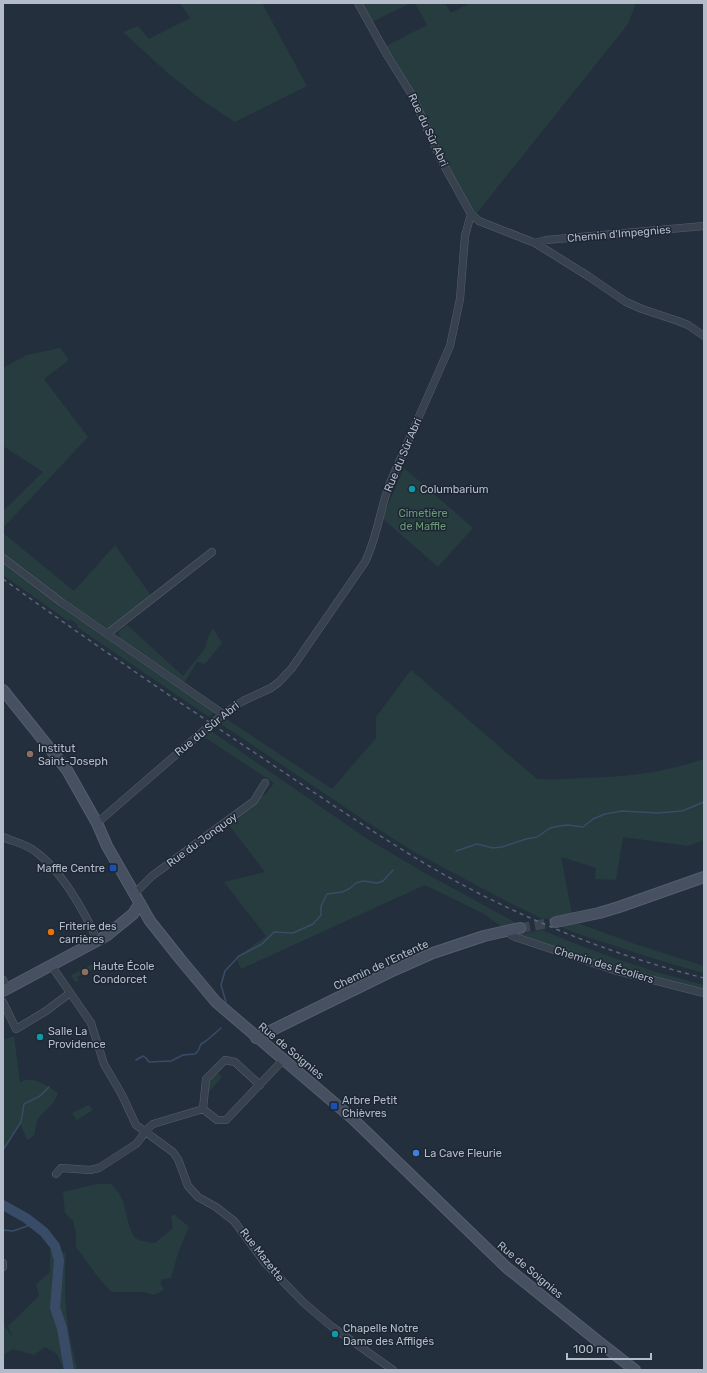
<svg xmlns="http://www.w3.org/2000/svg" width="707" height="1373" font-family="Rubik,sans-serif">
<rect width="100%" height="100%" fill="#242f3e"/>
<!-- green -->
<path fill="#263c3f" d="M180,3H262L307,86L235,122L203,101L170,75L123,32L138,26L149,39L190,18Z
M358,3H411L370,23Z
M415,3H445L451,13L470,3H636L628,24L476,214L455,179L434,137L418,99L386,46L427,25Z
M60,348L69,360L44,379L88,437L3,528V511L43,472L3,446V368L27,355Z
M404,468L473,528L438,567L382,518Z
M3,533L74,591L115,545L152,597L108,629L65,601L3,555Z
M3,562L91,627L215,712L209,717L77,627L78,625L70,619L68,621L3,575Z
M127,625L183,676L205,648L209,635L213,628L222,643L205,664L197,662L184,683L120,639L118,632Z
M411,670L537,779C552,780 568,779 583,778C627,777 662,773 704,759V840L688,846L623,837L616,880L595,879L596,868L561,857L572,914L543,919L506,901L416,853L367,822L221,724L225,718L332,789L376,738V717Z
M211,731L366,838L423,872L518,924L505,929L484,914L425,885L241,969L236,958L266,936L224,882L265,872L229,825L253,807L262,795H265L274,783L204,737Z
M575,922L638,945L704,966V973C673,965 642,955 612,945C594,939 576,934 559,926Z
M524,930L525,933L542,930L581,946L620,960L660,973L704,985V991L616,969L516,935V932Z
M92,964L95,968L77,977L79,981L75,982L71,975Z
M14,1036L20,1083C30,1074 48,1086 58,1093C55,1106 39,1113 37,1122C33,1131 39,1135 27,1140L20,1123L3,1150V1040Z
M216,1072L222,1077L210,1091L206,1087V1084Z
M89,1105L93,1110L77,1120L72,1113Z
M97,1184H111C116,1189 120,1194 123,1201C126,1211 129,1233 137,1239C143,1242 149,1242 155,1243L173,1228L171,1217L174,1214L189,1227L178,1253L171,1278L163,1279L160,1282L164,1290L154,1295L144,1292H111L98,1277L76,1247V1234L73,1221L65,1213L63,1192Z
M50,1247L66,1253C63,1291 66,1333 78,1370H64L57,1354L45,1347L34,1355L13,1349L3,1355V1324L13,1338L8,1326L39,1296L36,1284L50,1272Z"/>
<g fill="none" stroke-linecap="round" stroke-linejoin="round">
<!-- stream -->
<path stroke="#394c67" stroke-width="1.5" d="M456,851L477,844L493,848L502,847L526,839L537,837L550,828L559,826L568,825L583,827L593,819L605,814L622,811L657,813L682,811L704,802
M226,1002L221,985L225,971L239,956L262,944L274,932L293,933L313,924L321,915V906L327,894L342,892L349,889L356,883L363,881L377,883L383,881L393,870
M136,1060L143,1056L146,1058L149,1062L171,1061L183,1055L195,1054L198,1051L201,1044L206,1041L221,1028
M3,1150L21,1122L24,1104L40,1096L49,1087
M3,1230L13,1231L33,1224"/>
<!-- river -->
<path stroke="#394c67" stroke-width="10" d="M3,1205L26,1218L44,1232L55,1246L59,1260L55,1308L62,1328L69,1370"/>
<!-- secondary-tunnel -->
<path stroke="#3a4453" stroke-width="10" stroke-dasharray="10 5" stroke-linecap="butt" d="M520,928L556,922"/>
<!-- street casing -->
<g stroke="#565f6c" stroke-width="8">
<path id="street" d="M471,214L479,221L535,243L588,276L626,302L642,309L678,321L688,325L704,336
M535,243L546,240L704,226
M3,558L61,602L223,714
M107,634L212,552
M97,823L223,714L243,701L271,688L279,682L292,668L365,562C377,538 380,510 389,485L450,346L460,299L465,236L471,214L441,160L412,95L387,55L358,3
M3,837C14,842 26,844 36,852C61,870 85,912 97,940
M135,893L152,876L254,801L265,783
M507,930L511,935L515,937L614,970L704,993
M51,965L91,1023L104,1064L122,1095L136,1125L173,1152L178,1159L188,1186L198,1197L216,1207L234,1221L265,1263L304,1303L331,1326L393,1370
M3,980L7,988
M3,1002L16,1029L46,1011L70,993
M203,1109L217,1120H226L283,1060
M203,1109L206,1079L225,1060L235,1062L260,1085
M56,1174L61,1168L90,1170L99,1168L136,1144L141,1138L145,1131L153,1124L203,1109
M3,1263V1267"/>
</g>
<!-- secondary casing -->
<g stroke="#565f6c" stroke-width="12">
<path id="secondary" d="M3,690L67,770L97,823L107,846L150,921L181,960L216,1002L352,1118L506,1267L599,1342L635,1370
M556,922L599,913L619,907L704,877
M3,991L106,936L133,914L140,903
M256,1038L390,972L433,953L484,936L520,928"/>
</g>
<!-- street -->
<use href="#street" stroke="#38414e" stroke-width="7"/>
<!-- secondary -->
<use href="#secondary" stroke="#465061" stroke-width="10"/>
<!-- rail -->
<path stroke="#5a6575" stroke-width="1.5" stroke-dasharray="4 4" stroke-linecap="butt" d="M3,579C86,639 170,696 255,753C309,789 363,826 419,860C507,913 604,953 704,978"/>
</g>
<!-- markers -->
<g fill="#0f9aa8" stroke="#1d2633" stroke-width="1.5">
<circle cx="412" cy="489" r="4"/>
<circle cx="40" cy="1037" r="4"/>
<circle cx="335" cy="1334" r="4"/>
</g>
<g fill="#8d6e63" stroke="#1d2633" stroke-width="1.5">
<circle cx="30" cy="754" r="4"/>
<circle cx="85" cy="972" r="4"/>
</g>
<g fill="#1a4fb4" stroke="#1d2633" stroke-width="1.5">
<rect x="109" y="864" width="8" height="8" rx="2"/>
<rect x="330" y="1102" width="8" height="8" rx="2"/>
</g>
<circle fill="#e8710a" stroke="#1d2633" stroke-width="1.5" cx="51" cy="932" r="4"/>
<circle fill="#3f7fe0" stroke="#1d2633" stroke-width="1.5" cx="416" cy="1153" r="4"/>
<g text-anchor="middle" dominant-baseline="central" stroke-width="3" stroke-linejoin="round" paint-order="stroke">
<!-- street labels -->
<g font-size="11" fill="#b4bcc9" stroke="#1d2633">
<text transform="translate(428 130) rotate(65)">Rue du Sûr Abri</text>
<text transform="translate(619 234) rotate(-5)">Chemin d'Impegnies</text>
<text transform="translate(403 455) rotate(-67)">Rue du Sûr Abri</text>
<text transform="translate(207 729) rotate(-39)">Rue du Sûr Abri</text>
<text transform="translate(202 840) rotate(-36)">Rue du Jonquoy</text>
<text transform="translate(381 965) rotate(-25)">Chemin de l'Entente</text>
<text transform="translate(604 965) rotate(17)">Chemin des Écoliers</text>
<text transform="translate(291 1051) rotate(40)">Rue de Soignies</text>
<text transform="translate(262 1255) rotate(52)">Rue Mazette</text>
<text transform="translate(530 1270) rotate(40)">Rue de Soignies</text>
</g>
<!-- poi labels -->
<g font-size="11" fill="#b4bcc9" stroke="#1d2633" text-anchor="start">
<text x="420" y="489">Columbarium</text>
<text x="38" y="748">Institut<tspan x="38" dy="13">Saint-Joseph</tspan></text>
<text x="105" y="868" text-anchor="end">Maffle Centre</text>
<text x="59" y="926">Friterie des<tspan x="59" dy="13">carrières</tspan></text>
<text x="93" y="966">Haute École<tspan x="93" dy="13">Condorcet</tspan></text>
<text x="48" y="1031">Salle La<tspan x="48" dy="13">Providence</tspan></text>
<text x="342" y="1100">Arbre Petit<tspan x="342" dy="13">Chièvres</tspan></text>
<text x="424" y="1153">La Cave Fleurie</text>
<text x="343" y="1328">Chapelle Notre<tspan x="343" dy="13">Dame des Affligés</tspan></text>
</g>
<!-- park labels -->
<g font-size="11" fill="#6b9a76" stroke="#1d2633">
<text x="423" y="513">Cimetière<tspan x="423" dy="13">de Maffle</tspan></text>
</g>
</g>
<!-- border -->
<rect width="707" height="1373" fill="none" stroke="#b4bcc9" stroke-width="8"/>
<!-- scale -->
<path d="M567 1353v6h84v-6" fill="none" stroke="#b4bcc9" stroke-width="2"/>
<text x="573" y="1353" font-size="12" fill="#b4bcc9" stroke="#1d2633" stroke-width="3" paint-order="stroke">100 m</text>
</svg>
